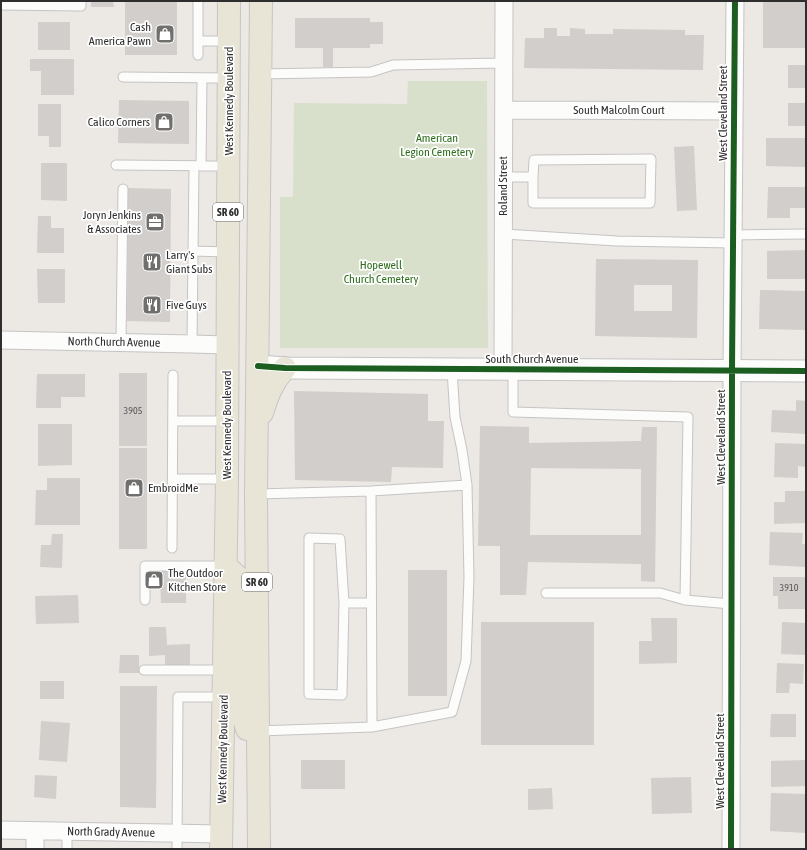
<svg xmlns="http://www.w3.org/2000/svg" width="807" height="850" font-family="'Asap Condensed',sans-serif">
<rect width="100%" height="100%" fill="#ece8e4"/>
<!-- cemetery -->
<path fill="#d8e0cc" d="M408,81H487L488,348H280V197H293L294,103L407,104Z"/>
<!-- building -->
<path fill="#d1cecb" fill-rule="evenodd" d="M91,1H113L114,7H91Z
M125,1H177V55H125Z
M763,1H806V48H763Z
M295,18H370V22H383V44H370V48H333V67H323V48H295Z
M38,22H70V50H38Z
M544,28H557V36H570V28L585,29V34H613V29L685,30V35H704L703,70L524,68L525,38H544Z
M30,59H74V95H41V71H30Z
M788,65H806V88H788Z
M119,100L189,101V144L118,143Z
M788,103H806V126H788Z
M38,104H61V147H49V136H38Z
M766,138H806V167L766,166Z
M694,146L697,210L677,211L674,147Z
M41,163H67V201L41,200Z
M768,187H806V208H790V218H767Z
M128,188L171,189L170,322L127,321Z
M38,216H51V228H64V253H37Z
M806,250V279H767V251Z
M596,259L698,260L697,338L595,336ZM634,285H672V311H634Z
M37,269H65V303H38Z
M760,290L806,291V330L759,329Z
M119,373H147V446H119Z
M37,374H85V397H61V408H36Z
M294,391L428,394V421H444L443,468L392,467L391,482L295,480Z
M796,400L806,401V434L771,432L772,410L796,411Z
M38,424H72V465L38,466Z
M480,426L529,427V443L641,441L642,427H657L655,582L641,581V564L528,562L526,595H500V546H478ZM531,468L641,469V535H530Z
M775,443L806,444V467L798,466V478L774,477Z
M119,448H147V549H119Z
M47,478H80V525H35L36,490H47Z
M785,491H806V523L774,524V502H785Z
M770,532L803,533L802,544H806V567L769,565Z
M52,534H63L62,568L40,567L41,545H51Z
M408,570H447V696H408Z
M160,571H186V603H161Z
M773,577H806V609H778V596H773Z
M78,595L79,623L36,624L35,596Z
M651,618H677V663L639,664V641H652Z
M481,622H594V745H481Z
M782,622L806,623V655L781,654Z
M149,627H166L167,645L190,644V668H165V655L149,656Z
M120,655H139V673H119Z
M777,663L804,664L803,684L790,683L789,693H776Z
M40,681H64V699H40Z
M120,686H157L156,808L120,807Z
M771,714H796V737H770Z
M41,721L70,723L67,762L39,760Z
M301,760H345V789H301Z
M806,760V786L771,787V761Z
M35,775L57,776L56,799L34,797Z
M691,777L692,813L652,814L651,778Z
M552,788L553,809L528,810V789Z
M771,793L806,794V833L770,831Z"/>
<g fill="none" stroke-linecap="round" stroke-linejoin="round">
<!-- service casing -->
<g stroke="#c5c4c5" stroke-width="11">
<path id="service" d="M198,1V55
M1,5L81,6V1
M198,41H229
M260,74L371,72L393,65L504,63
M123,77L229,78
M116,165L229,166
M201,166L202,78
M504,177H533V203H650L651,159L534,160L533,177
M503,234L617,241L733,243
M733,235L806,234
M193,251L228,252
M121,342L123,189
M192,344L194,166
M452,370L455,417L462,450L467,485
M513,370V412L688,417L685,600
M173,421H227
M173,479H227
M371,491L467,485L469,577L466,661L452,712L372,727
M256,494L371,491L372,727L258,731
M172,548L173,375
M546,593H660L685,600L731,604
M145,600V566H226
M344,603L340,539L309,538V694L342,695L344,603H371
M144,670H224
M67,849V831
M177,849L178,697H224"/>
</g>
<!-- minor casing -->
<g stroke="#c5c4c5" stroke-width="19">
<path id="minor" d="M504,110L734,111
M1,340L192,344L227,345
M503,370L504,1
M1,830L221,834
M35,849V831
M731,849L732,371L735,1"/>
</g>
<!-- tertiary casing -->
<g stroke="#c5c4c5" stroke-width="23">
<path id="tertiary" d="M258,366L285,368L806,371"/>
</g>
<!-- primary casing -->
<g stroke="#c6c5c4" stroke-width="24">
<path id="primary" d="M262,413C268,394 272,383 285,368
M226,566L241,580L242,712L247,729L258,731
M221,849L227,479L229,1
M259,849L256,494L261,1"/>
</g>
<!-- service -->
<use href="#service" stroke="#fcfcfb" stroke-width="9"/>
<!-- minor -->
<use href="#minor" stroke="#fcfcfb" stroke-width="17"/>
<!-- tertiary -->
<use href="#tertiary" stroke="#fcfcfb" stroke-width="21"/>
<!-- primary -->
<use href="#primary" stroke="#e8e4d6" stroke-width="22"/>
<!-- cycleway casing -->
<g stroke="#fff" stroke-width="8">
<path id="cycleway" d="M258,366L285,368L806,371
M731,849L732,371L735,1"/>
</g>
<!-- cycleway -->
<use href="#cycleway" stroke="#1b5e20" stroke-width="6"/>
</g>
<!-- icons -->
<defs>
<g id="shop-square" transform="scale(1)"><rect x="-9" y="-9" width="18" height="18" rx="4" fill="#706f6e" stroke="#fff"/><path d="M-5-2.5h2.3a2.7 3.5 0 0 1 5.4 0H5L5.5 6h-11ZM-1.5-2.5h3a1.5 2.3 0 0 0-3 0Z" fill="#fff"/></g>
<g id="office-square" transform="scale(1)"><rect x="-9" y="-9" width="18" height="18" rx="4" fill="#706f6e" stroke="#fff"/><path d="M-6-3h4V-5.5h4V-3h4V5H-6ZM-1-4.5V-3h2v-1.5ZM-6 0V1H6V0Z" fill="#fff"/></g>
<g id="restaurant-square" transform="scale(1)"><rect x="-9" y="-9" width="18" height="18" rx="4" fill="#706f6e" stroke="#fff"/><path d="M-5-6h1v4h1v-4h1v4h1v-4h1v5L-1.5 .5V6h-2V.5L-5-1ZM5-6V6H3V1.5H1.5Q1.5-4 5-6Z" fill="#fff"/></g>
</defs>
<g fill-rule="evenodd">
<use href="#shop-square" x="165" y="34"/>
<use href="#shop-square" x="164" y="122"/>
<use href="#office-square" x="155" y="222"/>
<use href="#restaurant-square" x="152" y="262"/>
<use href="#restaurant-square" x="152" y="305"/>
<use href="#shop-square" x="134" y="488"/>
<use href="#shop-square" x="154" y="580"/>
</g>
<g text-anchor="middle" dominant-baseline="central" stroke-width="3.5" stroke-linejoin="round" paint-order="stroke">
<!-- number labels -->
<g font-size="10" fill="#585857">
<text x="133" y="410">3905</text>
<text x="789" y="587">3910</text>
</g>
<!-- shield labels -->
<g fill="#fff" stroke="#6d6d6d" stroke-width="1">
<rect x="213" y="203" width="30" height="18" rx="3"/>
<rect x="242" y="573" width="30" height="18" rx="3"/>
</g>
<g font-size="11" font-weight="bold" fill="#2e2e2e">
<text x="228" y="212">SR 60</text>
<text x="257" y="582">SR 60</text>
</g>
<!-- poi labels -->
<g font-size="12" fill="#2e2e2e" stroke="#fff" text-anchor="start">
<text x="151" y="27" text-anchor="end">Cash<tspan x="151" dy="14">America Pawn</tspan></text>
<text x="150" y="122" text-anchor="end">Calico Corners</text>
<text x="141" y="215" text-anchor="end">Joryn Jenkins<tspan x="141" dy="14">&amp; Associates</tspan></text>
<text x="166" y="255">Larry's<tspan x="166" dy="14">Giant Subs</tspan></text>
<text x="166" y="305">Five Guys</text>
<text x="148" y="488">EmbroidMe</text>
<text x="168" y="573">The Outdoor<tspan x="168" dy="14">Kitchen Store</tspan></text>
</g>
<!-- street labels -->
<g font-size="12" fill="#2e2e2e" stroke="#fff">
<text transform="translate(229 101) rotate(-90)">West Kennedy Boulevard</text>
<text x="619" y="110">South Malcolm Court</text>
<text transform="translate(723 113) rotate(-90)">West Cleveland Street</text>
<text transform="translate(503 186) rotate(-90)">Roland Street</text>
<text transform="translate(114 342) rotate(1)">North Church Avenue</text>
<text x="532" y="359">South Church Avenue</text>
<text transform="translate(227 425) rotate(-90)">West Kennedy Boulevard</text>
<text transform="translate(721 437) rotate(-90)">West Cleveland Street</text>
<text transform="translate(223 749) rotate(-89)">West Kennedy Boulevard</text>
<text transform="translate(720 761) rotate(-90)">West Cleveland Street</text>
<text transform="translate(111 832) rotate(1)">North Grady Avenue</text>
</g>
<!-- park labels -->
<g font-size="12" fill="#2c6e1b" stroke="#fff">
<text x="437" y="138">American<tspan x="437" dy="14">Legion Cemetery</tspan></text>
<text x="381" y="265">Hopewell<tspan x="381" dy="14">Church Cemetery</tspan></text>
</g>
</g>
<!-- border -->
<rect width="807" height="850" fill="none" stroke="#2e2e2e" stroke-width="4"/>
</svg>
